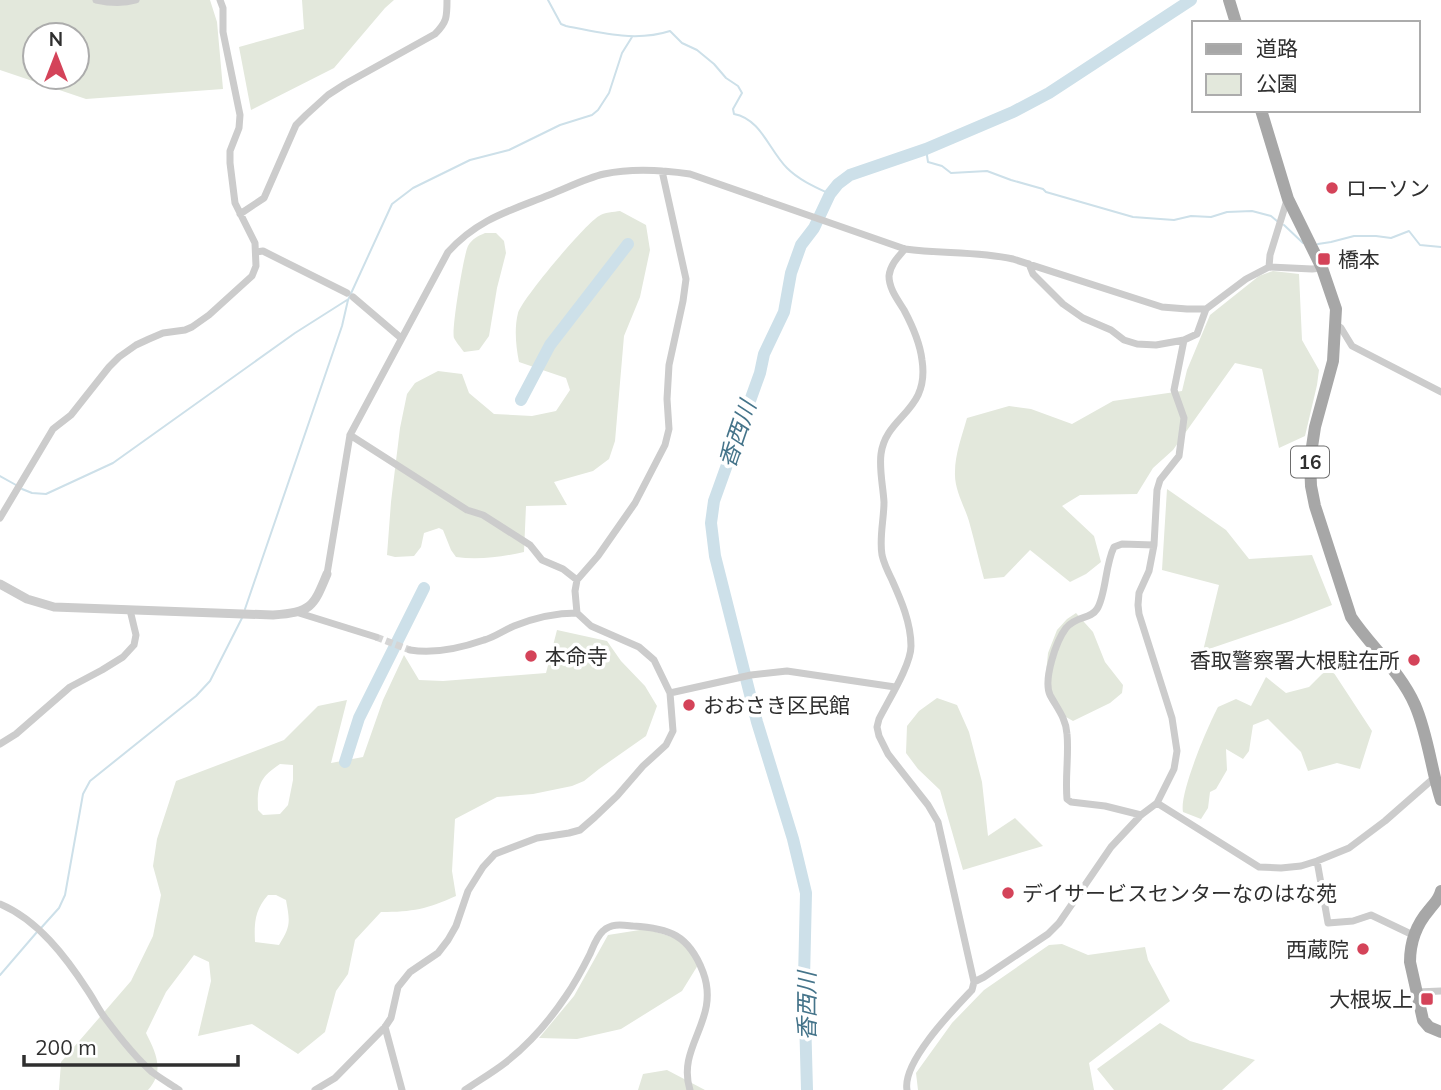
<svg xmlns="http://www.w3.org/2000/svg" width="1441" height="1090" font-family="Mulish,'Noto Sans JP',sans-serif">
<rect width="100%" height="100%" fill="#fff"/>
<!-- green -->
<path fill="#e3e8dc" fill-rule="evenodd" d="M0,0H210L217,22L223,89L86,99L0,70ZM35,35H77V77H35Z
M302,0H394L385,8L334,68L251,110L239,47L304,29Z
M620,211L646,225L650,250L640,297L624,336L615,441L609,459L593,471L554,482L567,505L526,506L524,552C501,557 479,560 456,557L451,550L443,530L439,528L424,533L421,547L414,556L395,557L387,555L391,502L400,428L407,394L415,383L438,371L462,374L469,393L494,414L532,416L556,411L570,390L566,378L519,362C516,347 514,329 518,313C522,299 585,224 599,216C604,212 614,212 620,211Z
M485,233H496L504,241L506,253L497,288L489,336L479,350L464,352C461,348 456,342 454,338C451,331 464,253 468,246C472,239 478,236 485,233Z
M1273,271L1299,274L1302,340L1319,370L1317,385L1305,436L1279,448L1262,369L1235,363L1173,450L1153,468L1137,494L1080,495L1062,506L1094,536L1101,562L1086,574L1070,582L1030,550L1004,577L984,579C979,561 975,543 970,525C966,508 954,491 955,472C955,454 962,436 967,418L1009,406L1031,409L1072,424L1113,401L1182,391L1187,370L1210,315L1259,276Z
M1167,489L1226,530L1249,559L1312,555L1332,605L1291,621L1203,651L1219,585L1162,570Z
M1076,613L1093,632L1105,662L1123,685L1122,693L1110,703L1073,721L1059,713L1045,683L1048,653L1057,630L1067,619Z
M557,630L607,641L621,661L645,686L657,706L646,736L599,769L584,781L572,786L533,794L497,797L455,819L452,871L456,896C427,909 413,912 381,912L355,940L348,974L336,991L325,1032L298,1054L252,1024L198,1036L211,981L209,962L194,955L166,992L146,1033C156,1053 165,1071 148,1090H59L61,1062L131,981L153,936L161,895L153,866L157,839L176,781L284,740L318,706L347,700L331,763L363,757L383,700L404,655L419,680L443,681L546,673ZM280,764L293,765V780L288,805L280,814L263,815L258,810C257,786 259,778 280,764ZM268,895H276L286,900C290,922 291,926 279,945L255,942C254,922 255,910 268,895Z
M1323,673H1334L1372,731L1360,769L1337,763L1308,771L1301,752L1268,719L1253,725L1249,751L1243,759L1226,749L1227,770L1216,789L1210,792L1208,808L1201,819L1183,812C1179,793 1208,726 1218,707L1236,699L1251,706L1266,677L1286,693L1309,687Z
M937,698L957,705L969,732L982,782L988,836L1015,818L1043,846L963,870L940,790L918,769L906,753L907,726L919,711Z
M646,929L682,940L698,965L682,991L621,1029L577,1039L539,1038L574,996L608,935Z
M1062,944L1088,955L1145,947L1148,960L1170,1001L1089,1063L1094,1090H918L916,1073L952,1023L984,990L1049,945Z
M1160,1023L1190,1041L1255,1060L1222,1090H1114L1097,1069Z
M667,1070L705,1090H638L643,1074Z"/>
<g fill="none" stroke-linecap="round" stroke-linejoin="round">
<!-- stream -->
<path stroke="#cde0e9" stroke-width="2" d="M548,0L561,24L566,26C600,33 636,42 670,31L682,43L697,50L714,64L726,78L738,86L742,93L733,109L734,114C761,119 769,150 787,168C799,180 815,187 830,194
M926,149L928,162L942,166L951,173L987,171L1011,180L1043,189L1046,192L1133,217L1174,220L1191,216L1211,217L1227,212L1252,211L1271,216L1277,221
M1284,225L1303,243
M1318,244L1331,242L1354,236H1376L1391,238L1409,231L1420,245L1441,247
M0,476L16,485
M22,489L32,493L46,494L113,463L295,333L347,300
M245,609L342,326L348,300L392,204L413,188L470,160L509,150L560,125L592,115L598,110L609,93L622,53L632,37
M41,928L59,908L65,895L83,794L90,781L196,696L210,681L242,618
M0,975L37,932"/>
<!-- river -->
<path stroke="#cde0e9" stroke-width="12" d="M521,400L550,345L628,244
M345,762L359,718L424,588
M807,1090L804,979L806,893L793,839L757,722L715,556L711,523L714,501L760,373L764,354L784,312L791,273L801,245L814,228L830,194L838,184L850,175L926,149L1013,112L1049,93L1191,0"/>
<!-- minor-tunnel -->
<path stroke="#d5d5d5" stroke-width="7" stroke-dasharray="7 3.5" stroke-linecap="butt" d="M376,637L410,650"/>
<!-- minor -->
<path stroke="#ccc" stroke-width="7" d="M96,0C110,3 122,4 136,0
M240,214L264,198L296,125L306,115L328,95L345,84L435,34C447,22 447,17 447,0
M905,249C898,257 890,265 889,276C889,289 898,300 904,310C912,325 920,343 922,360C930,412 886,415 881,454C879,469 883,486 884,502C884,519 879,538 882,555C884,564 888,572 892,580C901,600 911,623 911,646C911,665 888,701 879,719L877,727L879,736L888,754L928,805L938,822L974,982L972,990C953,1010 902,1062 907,1090
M256,252L263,251L347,293
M1029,264L1033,274L1063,304L1083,318L1111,330L1124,340L1137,344L1156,345L1184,340L1197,334L1206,309
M1269,267L1270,255L1287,200
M353,297L401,338
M1335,324L1341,328L1352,346L1441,392
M350,435L467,510L483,515L494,522L530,545L542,560L563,569L577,580
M0,518L53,429L71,415L109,367L119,357L136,345L149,339L163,333L185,330L192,327L209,315L252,276L256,266L255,243L235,203L230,163V151L239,128L240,115L223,32V8L220,0
M327,574L350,435L448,252C478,219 509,211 549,195C567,188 586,178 604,174C632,168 663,170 690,174L905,249C941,254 977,251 1013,259L1162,307L1187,309H1206L1246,279L1269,267L1312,269L1322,268
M299,613L376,637
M410,650C434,654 461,648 484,640C495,637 504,630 514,626C534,618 556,613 577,613
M670,693L751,675L787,671L895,687
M0,744L16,734L70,687L102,670L123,657L134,645L136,635L130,610
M1157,803L1259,867L1281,868L1301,866L1317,861L1349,848L1385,821L1434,778
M1141,815L1105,806L1071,802L1067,799C1065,777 1069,755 1067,734C1066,718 1057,708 1050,695C1043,680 1056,641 1066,628C1077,615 1090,620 1097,609C1106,595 1105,565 1114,547L1122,544L1154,545
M1317,861L1328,923L1353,921L1371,915L1413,935
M0,904C38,920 66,957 88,991C94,1000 99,1010 105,1018C117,1034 138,1060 152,1072C160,1078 170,1084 179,1090
M974,982L984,977L1048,934L1059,923L1111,847L1141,815L1157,803L1174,769L1177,751L1172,718L1139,614L1138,605L1139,593L1149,571L1154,545L1157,490L1160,480L1179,456L1184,418L1174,390L1184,340
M1417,992L1441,991
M385,1027L402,1090
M315,1090L335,1078L385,1027L391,1018L398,987L410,972L438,953L448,940L456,926L468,891L483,867L495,854L537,838L569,833L580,830L595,817L617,796L643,766L666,745L673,731L670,693L654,660L639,647L591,626L577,613L575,591L577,580L598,556L635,503L665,445L669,429L667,399L669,365L683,301L686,279L662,171
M465,1090C478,1081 492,1073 505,1063C528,1045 550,1020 566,996C575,983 583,968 590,954C593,947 597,936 603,931C612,923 622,925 633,926C669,928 689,935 703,972C721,1020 676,1046 690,1090"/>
<!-- tertiary -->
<path stroke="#ccc" stroke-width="9" d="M0,584L27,599L54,607L273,615C311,612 313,608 327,574"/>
<!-- primary -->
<path stroke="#a7a7a7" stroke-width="12" d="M1229,0L1236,23
M1261,110L1288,199L1322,268L1336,309L1333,361L1315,427L1310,460L1311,486L1315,506L1351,617C1371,647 1400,671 1415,705C1428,735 1431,769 1441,800
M1441,891C1439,900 1434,903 1429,910C1416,925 1410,941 1410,962L1423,1020L1429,1027L1441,1032"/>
</g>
<!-- markers -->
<g fill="#d44359" stroke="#fff" stroke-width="2.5">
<circle cx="1332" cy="188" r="7"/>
<rect x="1317" y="252" width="14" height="14" rx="3.5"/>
<circle cx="531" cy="656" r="7"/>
<circle cx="1414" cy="660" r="7"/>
<circle cx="689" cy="705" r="7"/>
<circle cx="1008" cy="893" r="7"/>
<circle cx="1363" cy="949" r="7"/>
<rect x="1420" y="992" width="14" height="14" rx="3.5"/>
</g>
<g text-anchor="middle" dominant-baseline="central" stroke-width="7" stroke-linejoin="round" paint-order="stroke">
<!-- shield labels -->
<rect fill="#fff" stroke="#6d6d6d" stroke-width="2" x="1291" y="446.5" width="38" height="31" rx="5"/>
<g font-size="19" font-weight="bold" fill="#2f2f2f">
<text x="1310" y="462">16</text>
</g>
<!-- poi labels -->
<g font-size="21" fill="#2f2f2f" stroke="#fff" text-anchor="start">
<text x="1346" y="188">ローソン</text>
<text x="1338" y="259">橋本</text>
<text x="545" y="656">本命寺</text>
<text x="1400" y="660" text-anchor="end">香取警察署大根駐在所</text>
<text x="703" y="705">おおさき区民館</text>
<text x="1022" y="893">デイサービスセンターなのはな苑</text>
<text x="1349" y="949" text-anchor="end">西蔵院</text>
<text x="1413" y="999" text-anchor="end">大根坂上</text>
</g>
<!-- water labels -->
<g font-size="23" font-style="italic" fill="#45748a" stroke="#fff">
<text transform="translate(737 434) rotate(-71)">香西川</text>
<text transform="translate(806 1006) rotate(-90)">香西川</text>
</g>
</g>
<!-- legend -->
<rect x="1192" y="21" width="228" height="91" fill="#ffffff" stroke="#acacac" stroke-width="2"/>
<rect x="1206" y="44" width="35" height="10" fill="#a7a7a7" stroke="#acacac" stroke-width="2"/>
<text x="1256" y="56" font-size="21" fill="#2f2f2f">道路</text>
<rect x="1206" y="74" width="35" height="21" fill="#e3e8dc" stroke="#acacac" stroke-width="2"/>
<text x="1256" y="91" font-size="21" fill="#2f2f2f">公園</text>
<!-- north arrow -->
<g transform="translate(56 56)"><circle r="33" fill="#ffffff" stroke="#acacac" stroke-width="2"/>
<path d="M0-5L12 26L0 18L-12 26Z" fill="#d44359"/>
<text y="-10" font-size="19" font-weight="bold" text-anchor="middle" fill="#2f2f2f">N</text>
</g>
<!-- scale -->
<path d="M24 1055v10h214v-10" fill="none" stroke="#2f2f2f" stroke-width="3.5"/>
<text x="35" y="1055" font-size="21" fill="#2f2f2f" stroke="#ffffff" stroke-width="5" paint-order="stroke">200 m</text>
</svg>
